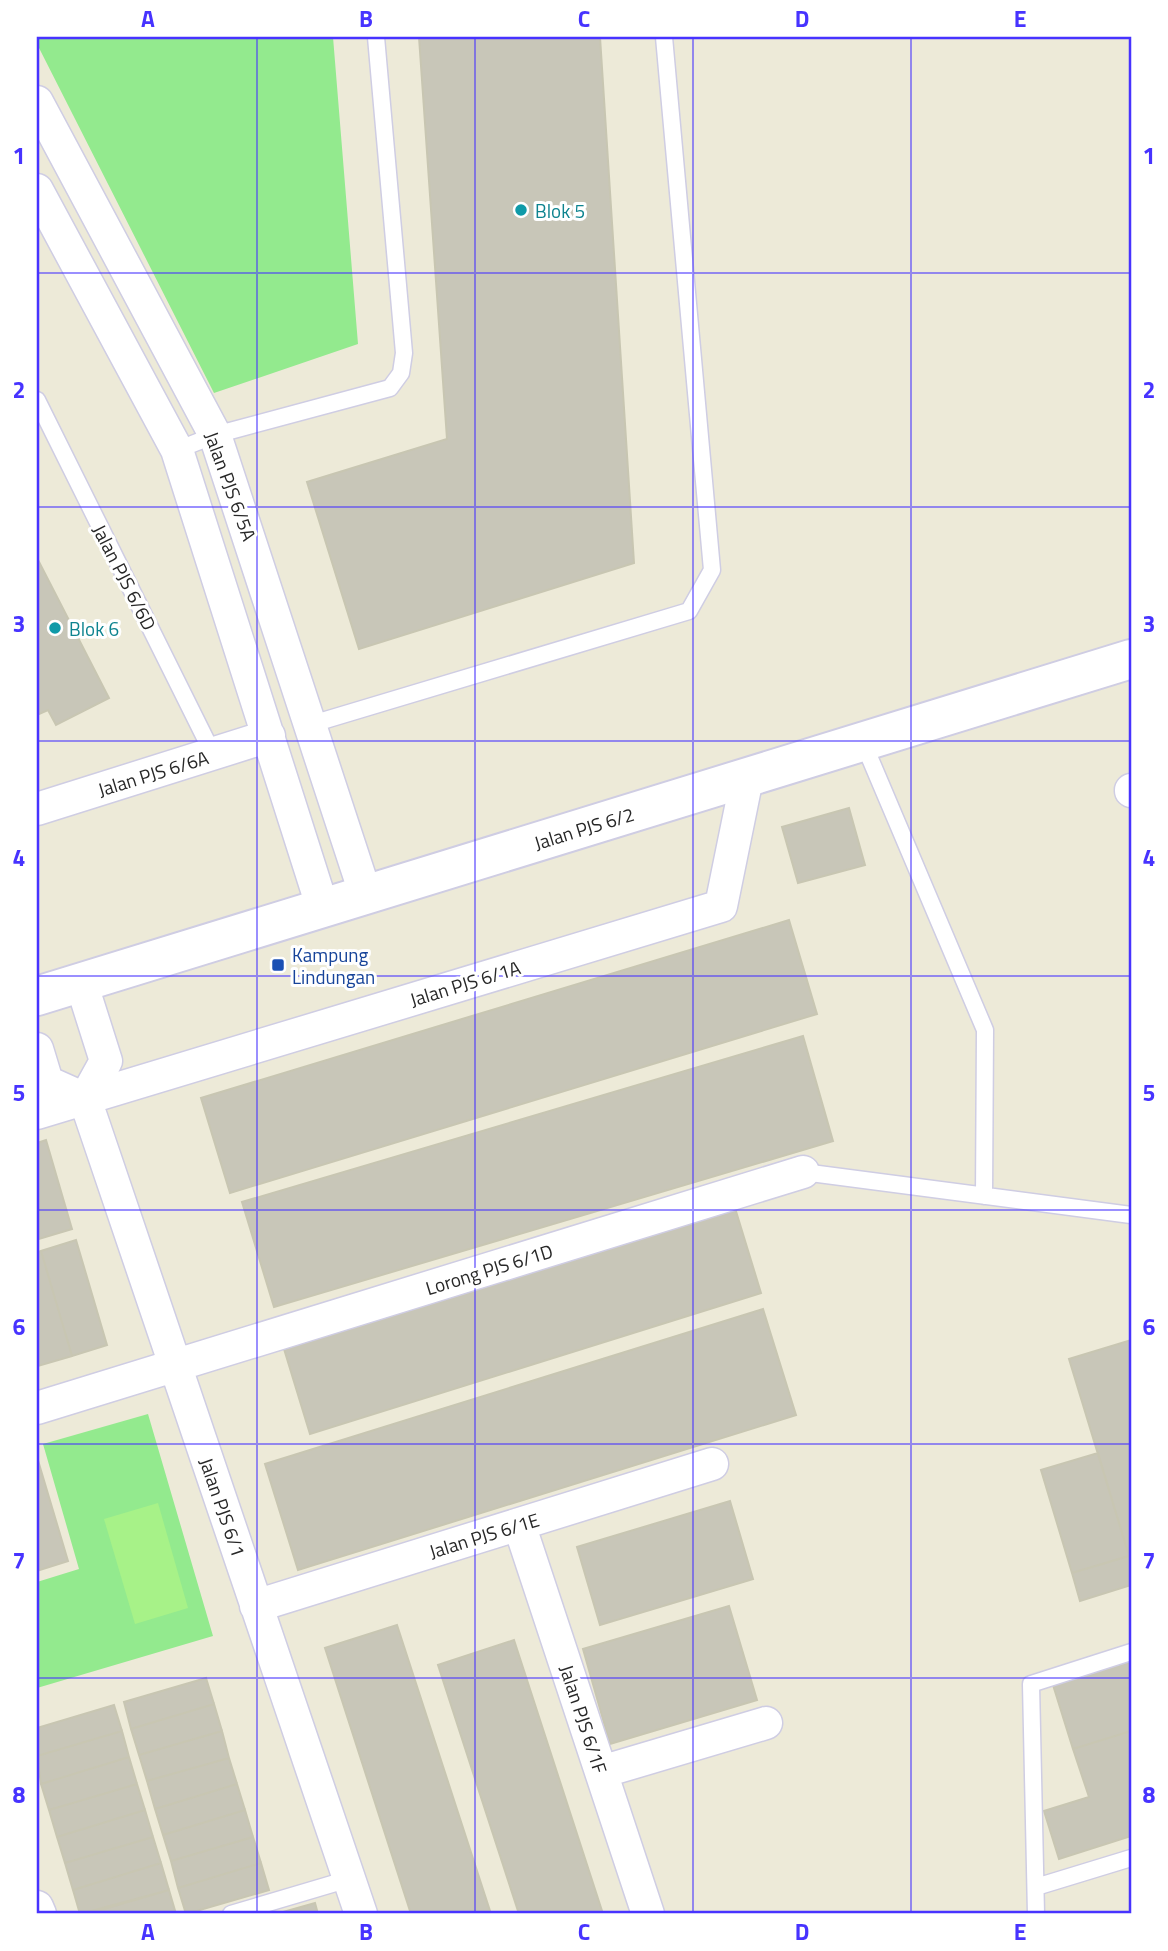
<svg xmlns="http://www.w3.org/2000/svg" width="1168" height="1951" font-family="'Titillium Web',sans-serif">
<rect width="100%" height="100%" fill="#edead8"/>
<!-- green -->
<path fill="#93ea8e" d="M37,37H333L358,344L214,393L37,44Z
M148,1414L213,1636L37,1688V1582L79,1569L43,1444Z"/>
<!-- pitch -->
<path fill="#a7f288" d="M158,1503L188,1608L135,1624L104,1519Z"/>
<!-- building -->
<path fill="#c8c6b8" stroke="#c8c6b2" stroke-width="2" d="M419,37H600L634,563L359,649L307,482L447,439Z
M37,558L109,698L56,725L48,710L37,715Z
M849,808L865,865L798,883L782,827Z
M789,920L817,1014L230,1193L201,1098Z
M803,1036L833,1141L274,1307L242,1202Z
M46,1140L72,1229L39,1239L37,1143Z
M735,1208L761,1293L310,1434L284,1349Z
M76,1240L107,1345L72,1356L41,1251Z
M41,1251L72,1356L38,1366L37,1252Z
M763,1309L796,1415L298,1570L265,1464Z
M1131,1340V1555L1129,1556L1069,1359Z
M1098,1453L1129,1556L1072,1573L1041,1470Z
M37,1457L68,1561L37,1571Z
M730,1501L753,1579L600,1625L577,1547Z
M1131,1555V1585L1080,1601L1072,1573Z
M729,1606L757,1700L610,1744L583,1649Z
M397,1625L491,1914H411L325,1648Z
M514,1640L603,1914H519L438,1665Z
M1131,1661V1731L1073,1749L1053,1685Z
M206,1678L214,1704L131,1729L124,1702Z
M214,1704L222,1731L139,1755L131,1729Z
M114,1705L122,1731L37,1756V1728Z
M122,1731L129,1757L41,1784L37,1756Z
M222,1731L229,1758L147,1781L139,1755Z
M1131,1731V1836L1059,1859L1044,1811L1089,1797L1073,1749Z
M129,1757L137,1784L49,1810L41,1784Z
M229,1758L237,1784L155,1809L147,1781Z
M137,1784L145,1810L57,1837L49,1810Z
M237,1784L245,1810L163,1835L155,1809Z
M145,1810L153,1837L65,1863L57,1837Z
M245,1810L253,1837L171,1861L163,1835Z
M153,1837L161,1863L73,1890L65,1863Z
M253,1837L261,1863L178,1888L171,1861Z
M161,1863L169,1890L80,1914L73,1890Z
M261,1863L269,1890L186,1914L178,1888Z
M169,1890L176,1914H87Z
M315,1903L318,1914H276Z"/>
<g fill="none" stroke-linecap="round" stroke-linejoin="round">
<!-- lane casing -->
<g stroke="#cfcde3" stroke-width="19">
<path id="lane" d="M37,400L213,754
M177,450L215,435L390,388L401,373L404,353L376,37
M312,724L689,611L712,570L664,37
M863,742L985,1030L984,1196
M803,1172L1131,1215
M1036,1887L1131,1858
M231,1914L349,1879
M1036,1914L1031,1684L1131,1652"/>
</g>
<!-- street casing -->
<g stroke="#cfcde3" stroke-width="35">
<path id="street" d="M37,102L215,435L366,896
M37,190L177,450L323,909
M1131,790V791
M37,809L269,736
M81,982L106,1061L85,1099L361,1914
M37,1049L47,1082L85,1099
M37,1113L721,906L747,778
M37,1408L803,1172
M519,1524L648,1914
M256,1606L712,1464
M601,1772L766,1723
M37,1907L40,1914"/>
</g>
<!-- secondary casing -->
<g stroke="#cfcde3" stroke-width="42">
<path id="secondary" d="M37,996L1131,659"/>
</g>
<!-- lane -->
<use href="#lane" stroke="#fff" stroke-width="16"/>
<!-- street -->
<use href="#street" stroke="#fff" stroke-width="32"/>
<!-- secondary -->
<use href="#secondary" stroke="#fff" stroke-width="38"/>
</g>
<!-- grid -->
<path fill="none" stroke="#4733ff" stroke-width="2" stroke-opacity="0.55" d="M257,37V1914M475,37V1914M693,37V1914M911,37V1914M37,273H1131M37,507H1131M37,741H1131M37,976H1131M37,1210H1131M37,1444H1131M37,1678H1131"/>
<!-- markers -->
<g fill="#0f9aa8" stroke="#fff" stroke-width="2.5">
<circle cx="521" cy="210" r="7"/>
<circle cx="55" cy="628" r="7"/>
</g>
<rect fill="#1a4fb4" stroke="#fff" stroke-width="2.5" x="271" y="958" width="14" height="14" rx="3.5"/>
<g text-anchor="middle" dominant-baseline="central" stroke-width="6" stroke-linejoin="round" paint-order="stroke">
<!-- culture labels -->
<g font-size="19" fill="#0d838f" stroke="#fff" text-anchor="start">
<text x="535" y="210">Blok 5</text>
<text x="69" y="628">Blok 6</text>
</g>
<!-- street labels -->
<g font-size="19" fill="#282828" stroke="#fff">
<text transform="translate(231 486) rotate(70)">Jalan PJS 6/5A</text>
<text transform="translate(125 577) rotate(63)">Jalan PJS 6/6D</text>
<text transform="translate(153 773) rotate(-17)">Jalan PJS 6/6A</text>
<text transform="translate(584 828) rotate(-17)">Jalan PJS 6/2</text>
<text transform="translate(465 983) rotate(-17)">Jalan PJS 6/1A</text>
<text transform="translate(489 1269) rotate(-17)">Lorong PJS 6/1D</text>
<text transform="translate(223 1507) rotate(71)">Jalan PJS 6/1</text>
<text transform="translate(484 1535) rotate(-17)">Jalan PJS 6/1E</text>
<text transform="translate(584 1719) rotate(72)">Jalan PJS 6/1F</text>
</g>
<!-- transit labels -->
<g font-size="19" fill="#164399" stroke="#fff" text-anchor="start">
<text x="292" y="954">Kampung<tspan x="292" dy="22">Lindungan</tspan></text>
</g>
</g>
<!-- border -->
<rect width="1168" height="1951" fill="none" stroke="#ffffff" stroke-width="77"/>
<rect x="38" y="38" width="1092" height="1874" fill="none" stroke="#4733ff" stroke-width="2.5"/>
<g font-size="23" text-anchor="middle" font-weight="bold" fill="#4733ff">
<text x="148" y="27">A</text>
<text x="366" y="27">B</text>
<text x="584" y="27">C</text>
<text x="802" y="27">D</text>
<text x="1020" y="27">E</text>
<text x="19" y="164">1</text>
<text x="1149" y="164">1</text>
<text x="19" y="398">2</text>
<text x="1149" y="398">2</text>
<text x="19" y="632">3</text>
<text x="1149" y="632">3</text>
<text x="19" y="866">4</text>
<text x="1149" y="866">4</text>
<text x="19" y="1101">5</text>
<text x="1149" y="1101">5</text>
<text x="19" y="1335">6</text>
<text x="1149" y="1335">6</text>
<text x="19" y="1569">7</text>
<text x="1149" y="1569">7</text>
<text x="19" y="1803">8</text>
<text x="1149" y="1803">8</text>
<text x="148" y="1940">A</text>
<text x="366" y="1940">B</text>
<text x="584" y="1940">C</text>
<text x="802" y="1940">D</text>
<text x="1020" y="1940">E</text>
</g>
</svg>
